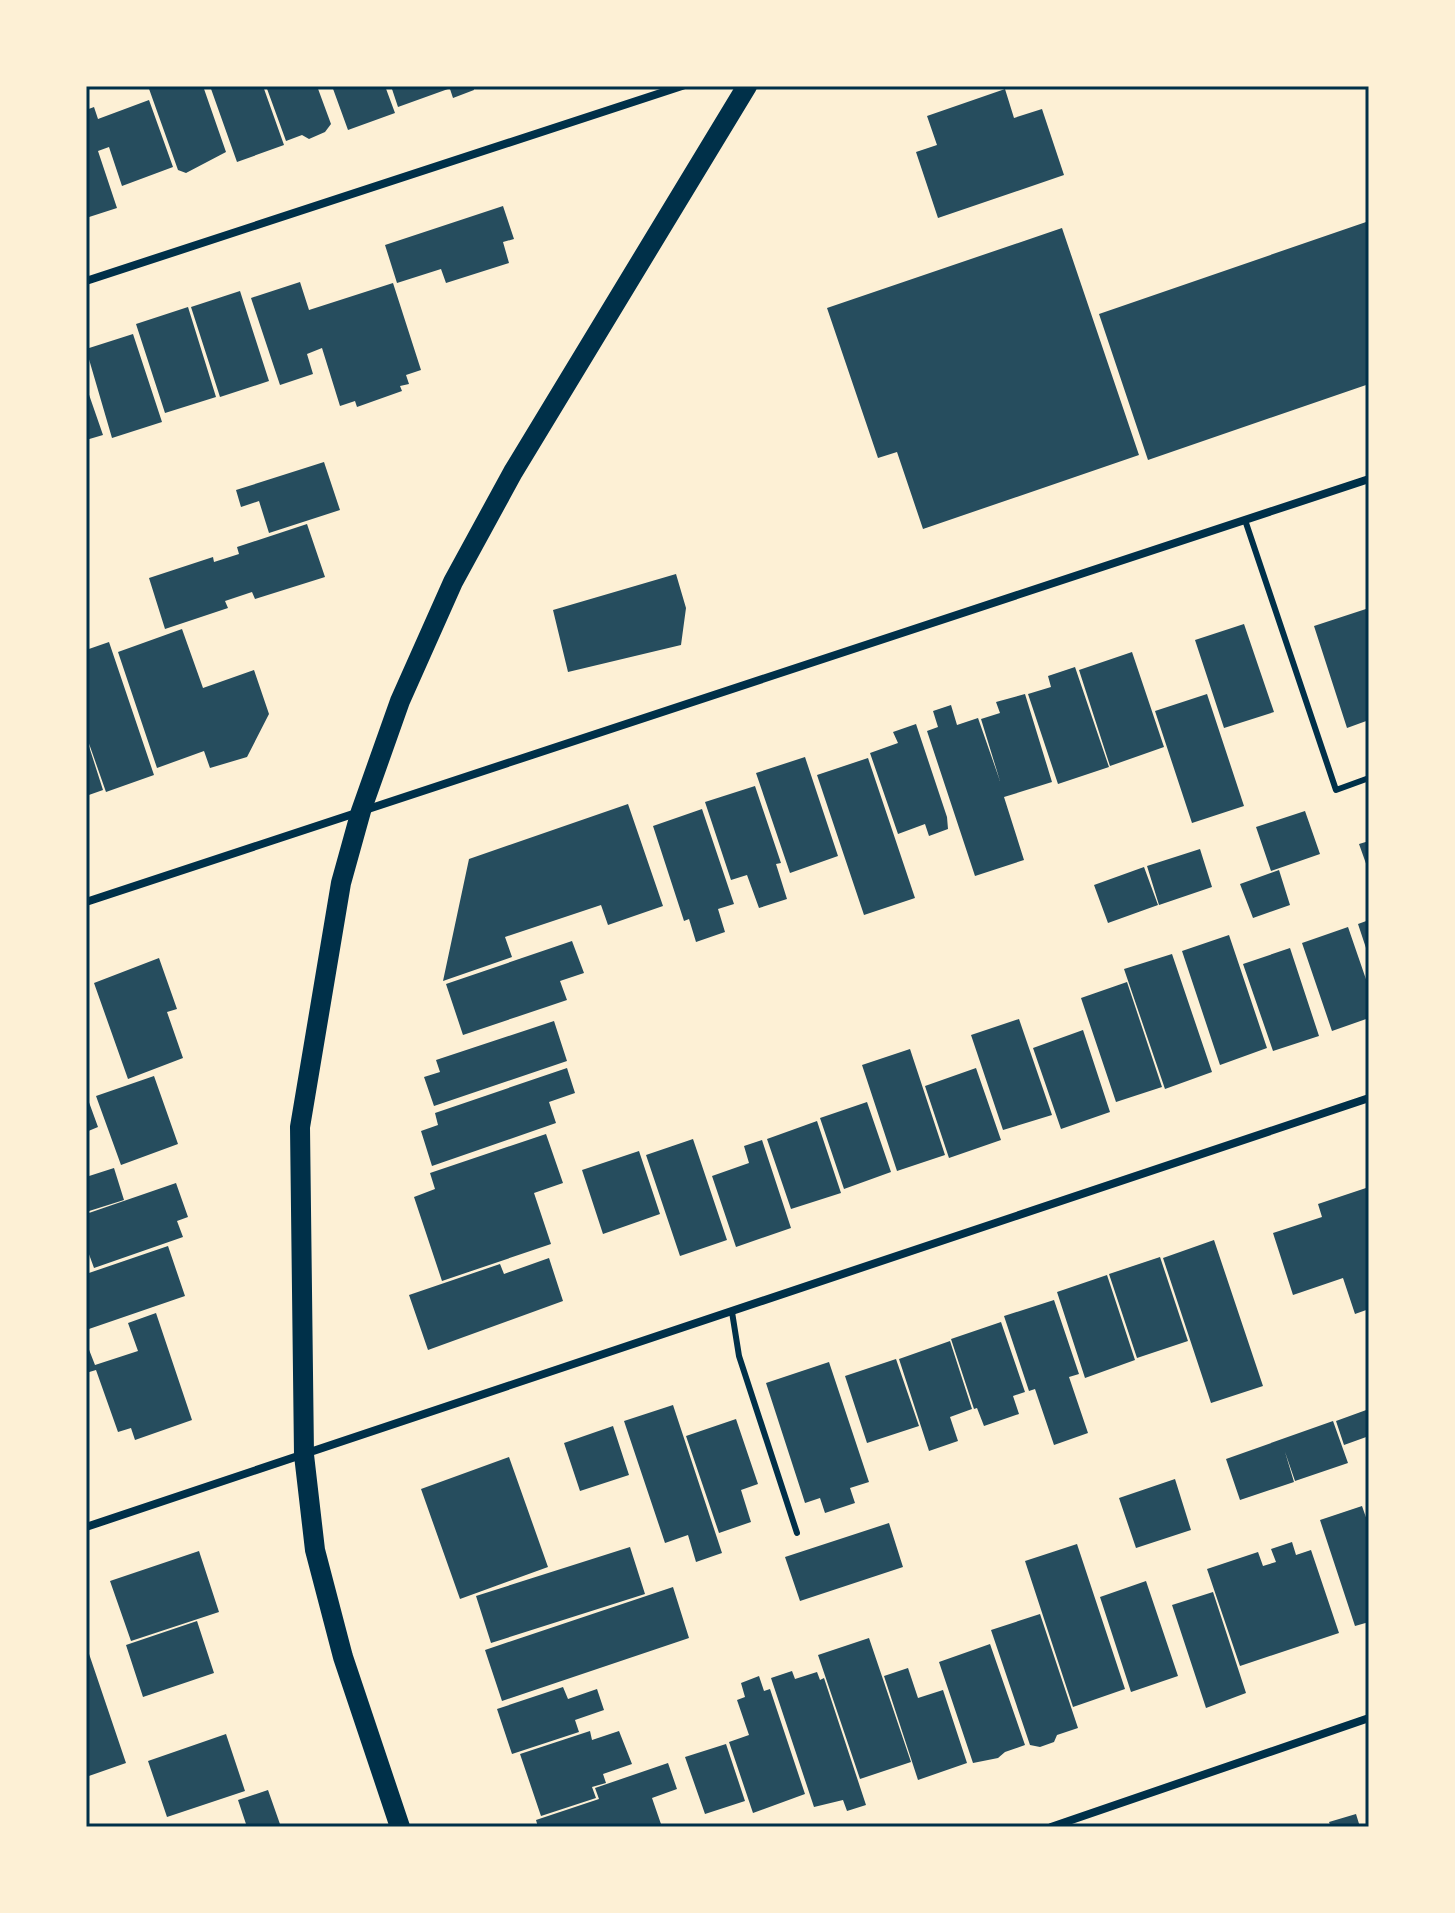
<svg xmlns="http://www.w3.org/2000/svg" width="1455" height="1913" font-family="'Libre Baskerville',serif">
<rect width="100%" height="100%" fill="#fdf0d5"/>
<!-- building -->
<path fill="#264d5e" d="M148,86H203L226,152L186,173L178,170Z
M210,86H263L284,145L237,162Z
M266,86H317L331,124L325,132L309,139L302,135L286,141Z
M332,86H385L395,113L348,130Z
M391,86H447L448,89L398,107Z
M449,86H473L474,90L453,98Z
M1005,89L1014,118L1042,109L1064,175L938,218L916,152L937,145L927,116Z
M149,100L173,167L122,186L109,147L98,151L117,208L86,218V110L94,107L98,119Z
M503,206L514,239L503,242L509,263L446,283L441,269L397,283L385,245Z
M1369,221V384L1148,460L1099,314Z
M1062,228L1139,455L923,529L897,452L878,458L827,308Z
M300,282L309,310L393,283L421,370L406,375L409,384L400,386L402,391L357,407L355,401L340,406L322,348L307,354L313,374L280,385L251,298Z
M240,291L269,381L220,397L191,307Z
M188,307L216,397L165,413L136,324Z
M133,334L162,422L112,438L86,349Z
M86,386L103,435L86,440Z
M324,462L340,510L269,533L259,501L241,507L236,490Z
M307,524L325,577L255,599L252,592L225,601L228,608L165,629L149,578L213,557L214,562L239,554L237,547Z
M676,574L686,608L681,645L568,672L553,610Z
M1369,608V720L1347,728L1314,626Z
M1244,624L1274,712L1224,728L1195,640Z
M182,629L203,688L254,670L269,714L247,757L210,768L204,751L157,768L118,652Z
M109,642L154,775L106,792L86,735V650Z
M1132,652L1164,747L1110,766L1079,670Z
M1075,667L1109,767L1058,784L1028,694L1051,687L1048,676Z
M1025,694L1052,782L1004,797L1024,860L975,876L927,731L938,727L933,711L951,705L957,725L978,718L1000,781L981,719L1000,713L996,702Z
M1207,694L1244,806L1192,823L1155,711Z
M916,724L947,817L948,829L929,836L925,824L898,834L870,753L898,743L893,732Z
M87,740L103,790L86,796V741Z
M805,757L838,856L790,873L756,773Z
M868,758L915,898L864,915L817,775Z
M755,786L781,863L776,864L787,899L759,908L747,875L731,880L705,802Z
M628,804L663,906L608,925L601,905L505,937L512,957L443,981L469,859Z
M702,809L734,904L718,909L725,932L696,942L689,919L684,921L653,826Z
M1305,811L1320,854L1271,871L1256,827Z
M1369,841V872L1359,844Z
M1200,849L1212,887L1159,905L1147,866Z
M1144,867L1158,905L1108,923L1094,885Z
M1279,870L1290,905L1253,918L1240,884Z
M1369,920V954H1368L1358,924Z
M1348,927L1369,988V1018L1332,1031L1302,943Z
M1229,935L1267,1048L1220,1065L1182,951Z
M572,941L584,973L560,981L567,1000L463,1035L446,984Z
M1290,948L1319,1036L1273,1051L1243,964Z
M1172,954L1212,1072L1165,1089L1124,969Z
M159,958L177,1009L167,1012L183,1058L128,1079L94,983Z
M1127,982L1162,1087L1116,1102L1081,998Z
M1019,1019L1052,1115L1003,1130L971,1035Z
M554,1021L567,1061L434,1106L424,1077L440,1072L436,1060Z
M1083,1030L1110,1112L1061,1129L1033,1048Z
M910,1049L945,1155L897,1171L862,1065Z
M567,1068L575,1093L549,1102L556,1123L432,1166L421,1131L438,1125L435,1113Z
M976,1068L1001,1140L949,1158L925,1086Z
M154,1076L178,1144L121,1165L96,1096Z
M86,1094L98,1127L86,1132Z
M867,1102L891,1172L844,1189L820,1118Z
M817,1121L841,1193L791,1209L767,1139Z
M546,1134L563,1183L534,1193L551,1244L442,1281L414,1197L435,1189L430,1173Z
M693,1139L727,1240L680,1256L646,1155Z
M762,1140L791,1228L736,1247L712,1176L749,1163L744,1146Z
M639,1151L660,1214L603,1234L582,1170Z
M114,1168L124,1200L86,1212V1177Z
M176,1183L188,1217L177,1221L183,1237L94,1268L86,1246V1214Z
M1369,1187V1309L1355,1314L1343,1278L1293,1295L1273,1233L1322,1217L1318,1204Z
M1214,1240L1263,1386L1211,1403L1163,1258Z
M168,1246L185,1296L86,1330V1274Z
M1160,1257L1188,1341L1137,1358L1109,1274Z
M549,1258L563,1301L428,1350L409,1295L500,1264L504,1274Z
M1107,1275L1135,1360L1085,1378L1057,1292Z
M1054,1300L1079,1374L1069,1377L1088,1433L1054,1445L1035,1389L1029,1391L1004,1316Z
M156,1313L192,1420L135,1440L131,1428L118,1432L96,1370L86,1373V1342L95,1365L138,1351L128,1323Z
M1001,1322L1025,1392L1013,1396L1019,1414L984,1426L977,1408L974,1409L951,1339Z
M950,1341L972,1409L950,1417L958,1441L929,1451L899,1359Z
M896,1359L919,1426L867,1443L845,1376Z
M829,1362L869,1482L850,1488L855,1503L825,1513L820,1498L805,1503L766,1383Z
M673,1405L722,1553L696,1562L688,1535L665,1543L624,1421Z
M1369,1409V1436L1344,1445L1336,1421Z
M736,1419L758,1484L741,1490L751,1522L719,1533L686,1436Z
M1333,1421L1348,1463L1295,1481L1285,1452L1294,1482L1240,1500L1226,1459Z
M613,1426L629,1475L580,1491L564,1443Z
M509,1457L548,1567L460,1599L421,1489Z
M1175,1479L1191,1530L1136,1548L1119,1498Z
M1362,1506L1369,1526V1622L1355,1626L1320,1520Z
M889,1523L903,1567L800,1601L785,1557Z
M1292,1542L1296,1555L1311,1550L1339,1633L1240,1666L1207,1569L1258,1552L1263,1566L1276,1562L1271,1549Z
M1077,1544L1125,1689L1073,1707L1025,1561Z
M630,1547L645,1594L491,1643L476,1596Z
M199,1551L219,1612L131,1641L110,1581Z
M1146,1581L1178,1676L1131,1692L1100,1597Z
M673,1587L689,1638L502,1701L485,1650Z
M1213,1592L1246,1693L1206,1708L1172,1605Z
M1040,1614L1078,1728L1057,1735L1054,1742L1040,1747L1030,1745L991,1630Z
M197,1621L214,1673L143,1697L126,1645Z
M869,1638L911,1762L860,1779L818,1655Z
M990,1644L1025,1745L1005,1752L998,1758L973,1763L939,1662Z
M86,1645L126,1763L86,1777Z
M908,1668L918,1698L943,1690L967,1763L918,1780L884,1676Z
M792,1671L795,1679L817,1672L820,1680L824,1678L866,1805L847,1811L843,1800L814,1807L771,1678Z
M759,1676L764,1691L770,1689L805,1794L753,1813L729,1742L749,1735L737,1700L745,1697L741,1683Z
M563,1687L568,1699L597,1689L604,1710L575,1720L579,1732L512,1754L497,1709Z
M590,1731L592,1740L619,1731L632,1764L603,1774L606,1783L592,1787L596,1798L541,1816L520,1754Z
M226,1734L245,1791L167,1817L148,1761Z
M726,1744L745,1801L705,1814L685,1757Z
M668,1763L677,1789L652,1798L662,1827H538L536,1820L599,1799L595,1788Z
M268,1790L281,1827H247L238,1800Z
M1356,1814L1360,1827H1331L1329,1822Z"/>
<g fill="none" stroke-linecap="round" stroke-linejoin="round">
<!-- service -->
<path stroke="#003049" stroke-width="6" d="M1245,520L1336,790L1369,778
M732,1312L739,1356L797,1533"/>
<!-- minor -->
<path stroke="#003049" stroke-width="8" d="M86,281L682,86
M86,902L1369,479
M86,1527L1369,1098
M1051,1827L1369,1718"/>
<!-- primary -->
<path stroke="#003049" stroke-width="20" d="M400,1827L343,1657L315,1550L304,1455L300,1127L341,883L361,811L400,701L453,582L513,472L747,86"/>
</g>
<!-- border -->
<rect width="1455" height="1913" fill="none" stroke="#fdf0d5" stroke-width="176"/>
<rect x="88" y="88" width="1279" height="1737" fill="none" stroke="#003049" stroke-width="3"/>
</svg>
